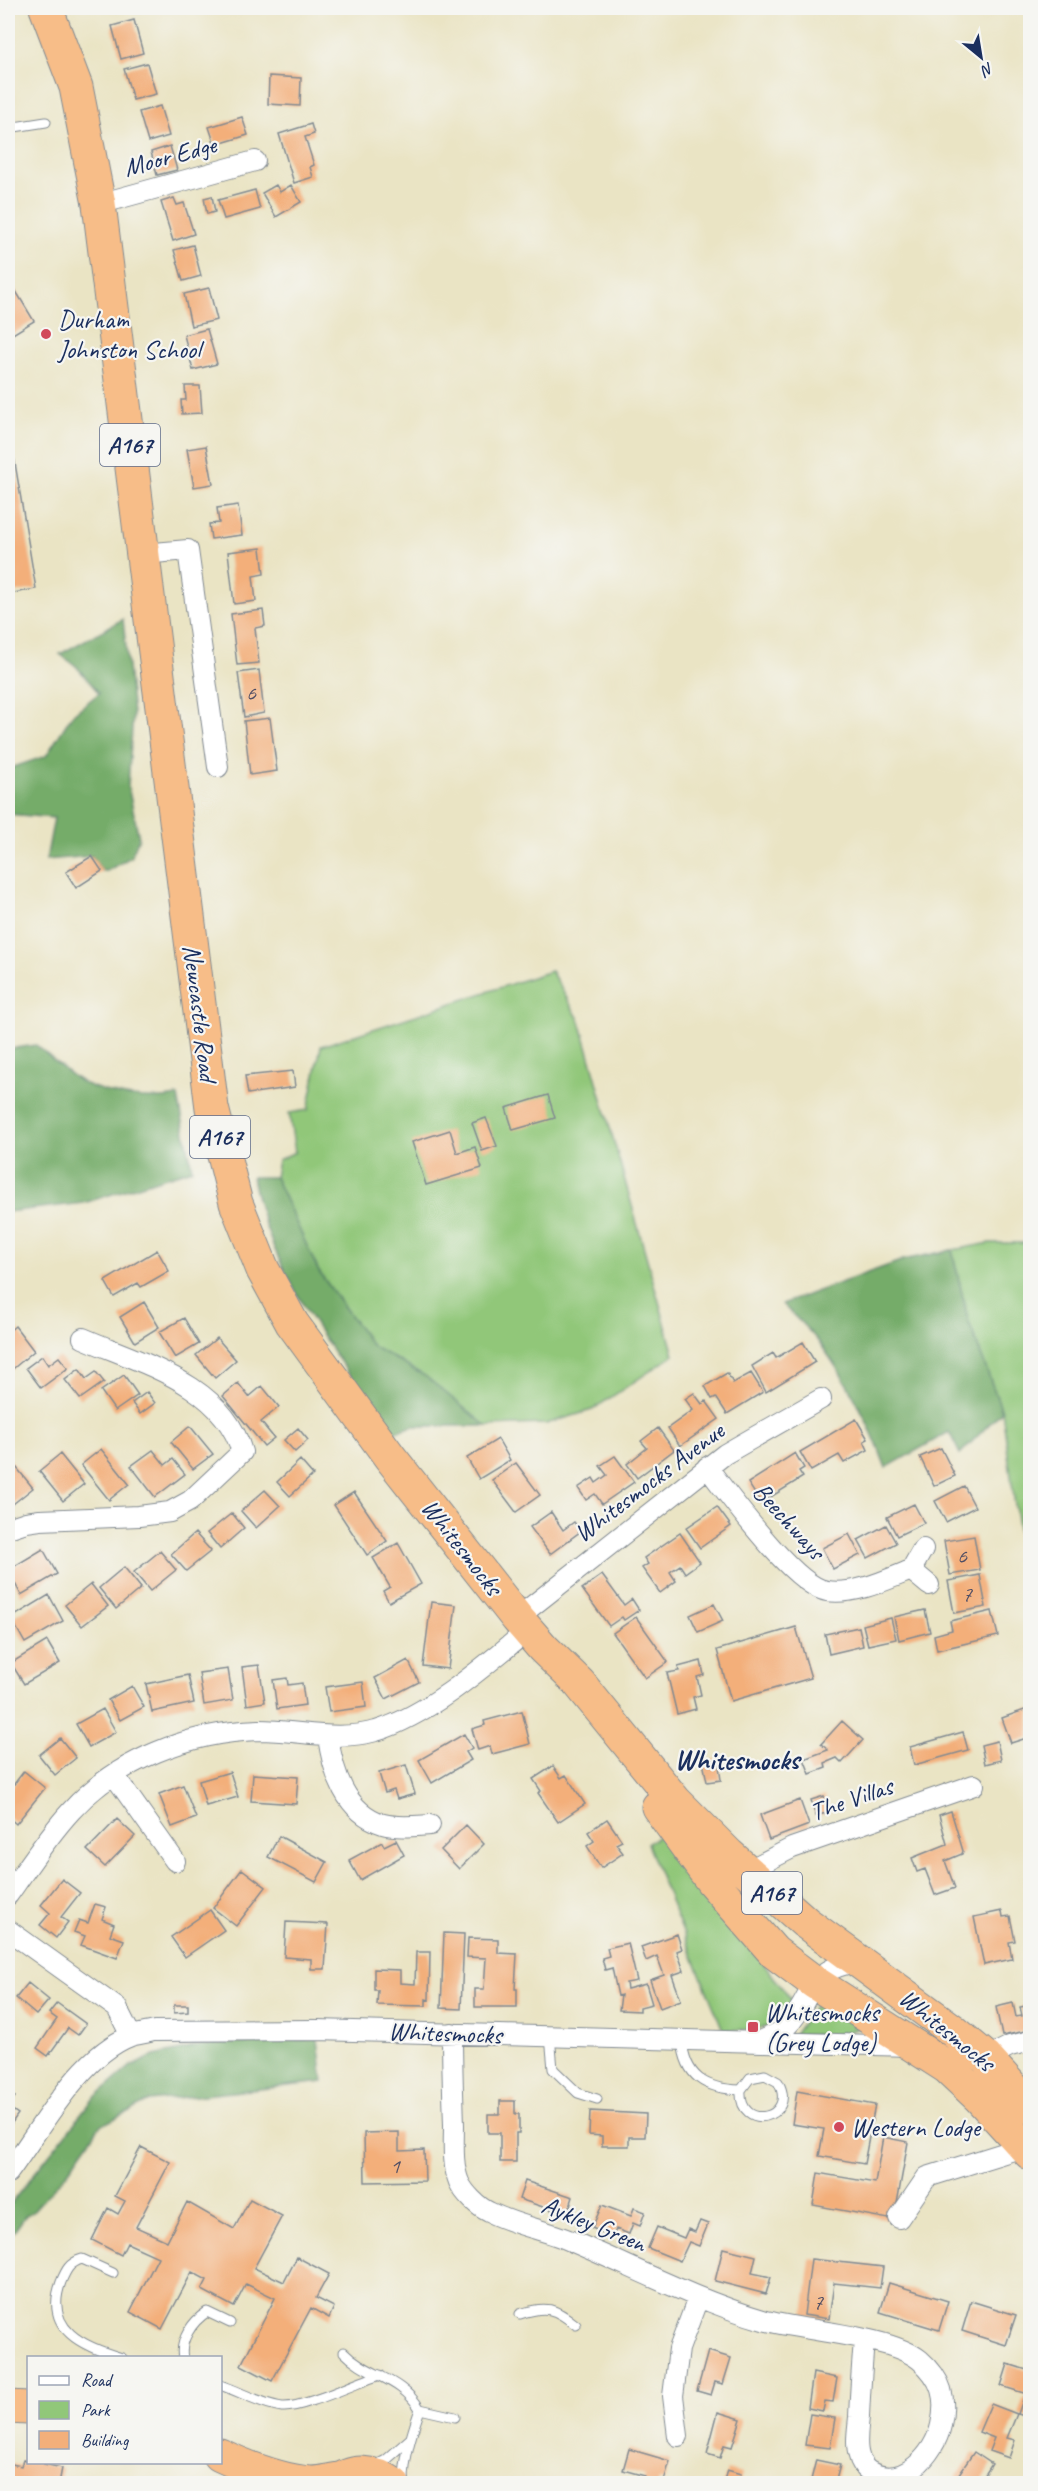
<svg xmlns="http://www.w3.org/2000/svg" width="1038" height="2491" font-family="Caveat,sans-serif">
<rect width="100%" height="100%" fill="#f6f6f2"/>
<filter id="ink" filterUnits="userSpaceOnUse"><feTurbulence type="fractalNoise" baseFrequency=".0167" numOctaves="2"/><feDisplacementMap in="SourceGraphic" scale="12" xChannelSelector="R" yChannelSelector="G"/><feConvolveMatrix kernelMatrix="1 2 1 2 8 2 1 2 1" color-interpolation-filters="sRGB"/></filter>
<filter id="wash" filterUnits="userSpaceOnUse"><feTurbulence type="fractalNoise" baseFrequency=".008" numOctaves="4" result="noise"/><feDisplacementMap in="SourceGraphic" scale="24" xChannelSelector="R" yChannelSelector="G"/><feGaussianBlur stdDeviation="1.35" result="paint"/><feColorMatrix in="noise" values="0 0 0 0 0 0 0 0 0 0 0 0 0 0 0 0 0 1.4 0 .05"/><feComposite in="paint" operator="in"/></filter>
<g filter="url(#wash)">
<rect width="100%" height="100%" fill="#eae4c4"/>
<!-- green -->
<path fill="#91c779" stroke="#567b6c" stroke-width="1.5" d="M551,971L580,1021L674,1355L592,1410L546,1424L486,1426L425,1376L372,1346L319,1272L275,1177L278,1160L295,1152L289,1113L308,1110L321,1046Z
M990,1243H1030V1614L1002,1411L968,1320L952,1250Z
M662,1833L793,2002C782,2033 751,2030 723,2030L647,1844Z
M817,2002L859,2024L856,2029L836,2035H794Z"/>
<!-- forest -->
<path fill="#74ac69" stroke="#486e64" stroke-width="1.5" d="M123,619L133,714L128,786L139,838L131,857L107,871H102L92,856L46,860L54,818L8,814V769L46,756L72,715L99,693L76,666L60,654Z
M36,1045C51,1057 67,1074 83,1083C112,1096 147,1102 178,1096L192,1169L84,1203L8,1212V1049Z
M252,1177H275L319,1272L372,1346L425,1376L486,1426H414L390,1433C336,1354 270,1274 252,1177Z
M952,1250L968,1320L1002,1411L960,1454L949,1432L886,1468C870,1424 849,1383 821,1345C810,1330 795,1317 782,1304L903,1260Z
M318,2039L323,2082L149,2101L100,2126L67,2173L32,2212L26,2215L8,2240V2207L94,2098L131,2066L154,2056L203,2045Z"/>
<g id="blocks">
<!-- building -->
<path fill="#f3af7a" d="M134,20L143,53L121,59L112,26Z
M147,63L156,94L133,100L124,69Z
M269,76L301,78L300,106L268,104Z
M160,106L169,136L148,142L139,112Z
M242,117L248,135L215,145L209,127Z
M311,124L314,134L305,137L314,165L310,167L313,177L294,183L279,134Z
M170,146L177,170L157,175L151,152Z
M276,185L280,192L291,185L301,202L276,217L262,193Z
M255,190L260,209L224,219L218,200Z
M212,196L215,212L207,214L204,198Z
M174,198L177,205L184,203L194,234L173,241L161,202Z
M193,245L201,276L183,281L174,250Z
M8,278L34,321L8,337Z
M209,288L217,320L191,326L184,294Z
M207,329L217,364L193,370L184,335Z
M185,386H200L202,413L182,414L181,400H186Z
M8,421L36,589L8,594Z
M206,446L213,484L194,487L187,449Z
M238,505L242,535L211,539L209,524L219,523L217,508Z
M261,548L264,574L253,576L256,601L234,604L228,552Z
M263,610L265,626L255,628L259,663L237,665L231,614Z
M259,670L264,713L244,717L238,673Z
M270,718L277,771L250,775L244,721Z
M92,856L102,871L76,888L66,872Z
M293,1071L295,1087L248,1094L245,1076Z
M548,1095L555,1118L513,1130L506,1108Z
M486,1118L497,1146L482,1151L472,1123Z
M450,1130L457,1153L475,1147L482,1168L426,1185L412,1142Z
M157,1250L169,1271L141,1287L138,1283L114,1297L105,1281Z
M144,1302L159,1327L135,1342L120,1317Z
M184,1318L199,1344L175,1358L159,1332Z
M15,1326L34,1351L8,1373V1332Z
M217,1338L236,1360L215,1378L196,1355Z
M803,1342L815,1362L766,1392L752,1366L773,1353L776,1358Z
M42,1356L48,1365L59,1357L68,1368L41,1388L26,1368Z
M79,1369L86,1379L96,1372L104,1382L80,1399L65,1380Z
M727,1373L733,1383L751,1373L763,1392L727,1414L716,1397L712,1399L705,1386Z
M124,1375L138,1395L115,1411L101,1391Z
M238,1383L249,1397L262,1386L279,1407L261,1422L274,1438L264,1446L223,1396Z
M147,1392L155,1403L140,1414L132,1403Z
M694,1393L702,1404L706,1401L719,1419L680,1446L668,1428L693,1410L685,1399Z
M856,1419L868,1439L864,1441L868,1450L844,1463L839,1455L811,1471L800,1452Z
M190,1426L213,1454L193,1469L171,1442Z
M298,1428L308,1440L295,1452L284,1440Z
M658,1428L674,1450L637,1478L627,1464L647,1448L641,1441Z
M498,1439L510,1460L479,1479L467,1458Z
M941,1448L955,1476L934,1486L920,1457Z
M101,1449L129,1484L109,1500L81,1465Z
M153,1450L165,1465L173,1459L185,1474L155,1497L131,1466Z
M795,1453L804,1468L799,1471L803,1477L761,1503L748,1483Z
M60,1454L84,1484L63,1501L39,1471Z
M615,1456L634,1482L602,1504L595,1494L586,1500L578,1488L593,1478L596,1483L607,1475L600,1466Z
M8,1457L33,1488L13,1504L8,1496Z
M300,1460L313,1475L290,1496L277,1482Z
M516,1463L540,1495L516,1512L492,1480Z
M964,1486L975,1507L946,1522L935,1501Z
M265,1490L280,1506L256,1528L241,1511Z
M354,1492L387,1541L367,1555L334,1505Z
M914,1504L924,1523L897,1536L887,1517Z
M717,1507L731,1526L700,1548L686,1528Z
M551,1512L563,1530L574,1522L581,1531L550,1554L530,1527Z
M232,1513L244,1528L220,1549L207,1533Z
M886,1525L896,1543L868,1558L858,1540Z
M195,1533L211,1551L186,1571L171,1554Z
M680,1533L700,1562L685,1573L680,1565L670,1572L676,1581L660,1593L642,1568L648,1564L644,1558Z
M849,1534L860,1555L833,1569L822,1548Z
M974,1536L980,1570L950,1575L944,1541Z
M398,1543L421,1584L389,1602L383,1591L390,1587L373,1558Z
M43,1549L57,1574L21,1595L8,1570Z
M160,1551L176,1570L150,1591L134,1572Z
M124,1567L141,1588L116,1609L99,1588Z
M602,1575L624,1605L632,1599L639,1610L624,1620L622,1617L609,1626L582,1589Z
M980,1575L986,1607L954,1613L948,1581Z
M91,1584L108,1606L82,1626L65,1605Z
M49,1595L63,1621L25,1643L11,1618Z
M431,1602L456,1605L448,1669L423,1666Z
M714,1604L723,1621L698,1632L690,1615Z
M925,1610L930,1632L899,1640L894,1617Z
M992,1611L998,1636L937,1650L934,1635L952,1630L950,1621Z
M636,1617L668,1662L645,1678L613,1633Z
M891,1618L896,1639L868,1645L863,1625Z
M796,1627L811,1678L731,1701L717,1650Z
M859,1627L863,1646L829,1654L825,1634Z
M47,1641L60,1663L24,1684L11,1663Z
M408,1660L419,1682L386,1699L375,1678Z
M701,1661L704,1675L697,1677L701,1695L693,1697L696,1709L677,1714L667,1673L679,1671L678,1667Z
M259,1665L265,1702L247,1705L242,1667Z
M228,1669L233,1700L204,1705L199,1673Z
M188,1675L194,1703L152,1712L146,1684Z
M287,1678L288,1685L302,1683L305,1705L277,1709L273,1680Z
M363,1682L366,1707L329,1712L325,1687Z
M132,1686L144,1707L120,1720L108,1700Z
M1030,1708V1737L1011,1743L1002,1718Z
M103,1709L116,1732L89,1747L76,1724Z
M522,1711L530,1744L492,1754L490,1746L478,1750L472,1729L485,1725L484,1721Z
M842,1721L863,1740L842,1763L837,1758L825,1763L826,1768L810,1774L804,1759L828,1750L821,1744Z
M963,1732L968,1750L914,1765L910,1747Z
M464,1734L472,1748L466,1752L471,1760L432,1783L419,1760Z
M60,1738L76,1758L55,1775L39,1755Z
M997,1741L1001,1760L985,1764L981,1745Z
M718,1759L721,1780L707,1782L703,1762Z
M406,1765L415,1794L397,1799L394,1790L385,1793L379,1773Z
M553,1766L561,1778L566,1775L585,1804L558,1822L538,1793L541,1791L533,1779Z
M24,1771L45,1788L16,1824L8,1817V1792Z
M230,1772L238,1797L206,1806L199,1781Z
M253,1774L298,1777L296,1804L251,1801Z
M183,1785L196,1818L172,1827L159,1794Z
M824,1796L829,1812L816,1816L811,1800Z
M800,1800L809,1825L769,1840L760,1815Z
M951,1811L963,1851L962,1854L945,1861L955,1888L935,1895L925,1869L917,1872L912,1858L947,1844L939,1815Z
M117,1819L135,1836L105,1867L87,1850Z
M607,1819L622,1841L616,1844L623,1853L601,1868L587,1846L594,1841L588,1832Z
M466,1825L484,1844L459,1869L441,1850Z
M279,1836L327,1862L316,1882L268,1857Z
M396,1840L404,1855L360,1880L349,1860L382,1842L384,1846Z
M242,1869L266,1887L236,1926L213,1908Z
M62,1879L80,1893L61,1917L68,1922L56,1938L40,1925L50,1913L41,1905Z
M95,1904L106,1907L102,1919L114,1924L110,1935L124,1940L117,1958L81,1945L85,1936L74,1932L79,1920L88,1923Z
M210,1910L224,1930L185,1957L171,1937Z
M1002,1911L1003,1917L1010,1916L1015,1941L1009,1942L1012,1959L984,1965L974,1917Z
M286,1922L328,1924L325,1969H311V1959L284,1957Z
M444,1933L464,1934L461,2009L441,2008Z
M677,1934L682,1949L677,1951L684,1971L672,1975L681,2000L660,2008L650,1980L664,1975L657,1956L646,1961L641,1947Z
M468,1938L498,1939V1953L517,1954L515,1989H517V2007H475V1989H484L486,1958L467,1957Z
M628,1943L637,1981L626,1983L627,1989L646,1984L652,2004L640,2007V2011L619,2010L621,1995L618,1996L612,1968L605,1970L602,1958L609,1956L607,1948Z
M416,1952H430L429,2000L426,1999V2006L377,2005L378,1990H374V1969L400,1970V1983L415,1984Z
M28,1983L49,2000L36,2015L16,1998Z
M57,2003L86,2024L78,2035L68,2028L48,2056L37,2048L57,2019L49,2013Z
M1013,2003L1016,2017L1022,2016L1020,2007L1030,2005V2030L1002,2036L996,2007Z
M174,2005H188V2012L174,2013Z
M797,2091L875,2105L864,2164L819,2156L824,2129L792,2124Z
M8,2092L15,2097L8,2107L18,2114L9,2127L8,2126Z
M500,2101H515V2114H519V2133H516V2162H500V2133H488V2114H500Z
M590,2111L646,2114L645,2137H629V2146H602V2136L589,2135Z
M399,2132V2151L424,2150L425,2181L365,2182L364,2133Z
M883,2137L908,2142L894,2220L813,2205L818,2173L875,2183Z
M141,2147L170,2162L136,2227L167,2241L187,2202L234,2229L250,2199L282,2216L254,2268L284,2282L297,2257L329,2274L316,2298L334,2307L329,2318L311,2308L272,2381L241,2365L275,2298L246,2284L234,2307L202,2290L207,2280L192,2272L162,2329L130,2312L158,2257L127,2243L121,2255L92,2240L108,2208L118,2214L125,2201L115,2196Z
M525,2181L573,2197L567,2215L519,2199Z
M602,2205L631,2216L634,2208L645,2212L640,2226L633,2223L629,2234L616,2229L613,2237L592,2228Z
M700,2221L708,2224L699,2246L689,2242L680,2261L648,2248L657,2227L684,2238L688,2229L695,2232Z
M723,2248L756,2256L752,2273L771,2277L766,2294L715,2281Z
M811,2259L883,2267L880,2288L834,2283L829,2319L804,2315Z
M889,2283L948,2301L939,2330L880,2312Z
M971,2301L1016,2315L1006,2345L962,2331Z
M708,2351L731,2358L723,2384L715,2382L711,2395L697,2391Z
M1008,2364L1030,2371V2395L1001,2386Z
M813,2373L837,2378L833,2402L825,2401L823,2411L808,2408Z
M1024,2397L1030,2400V2418L1018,2414Z
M991,2404L1017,2414L1007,2438L1015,2440L1009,2458L989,2451L994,2438L979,2432Z
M718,2412L741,2419L732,2447L724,2445L720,2458L707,2454Z
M810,2414L835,2418L830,2448L805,2445Z
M629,2449L670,2461L664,2481L659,2480L658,2484H643L645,2476L623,2470Z
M974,2452L992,2464L979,2484H952Z
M23,2460L45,2462L44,2464L62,2468L59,2484L8,2481L11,2464L21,2466Z
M816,2460L840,2465L835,2484H810Z
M727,2470L741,2474L739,2480L749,2484H723Z"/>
</g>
</g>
<g filter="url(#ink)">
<use href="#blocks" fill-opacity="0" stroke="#828a91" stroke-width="1.5"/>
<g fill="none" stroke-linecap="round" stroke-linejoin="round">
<!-- lane casing -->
<g stroke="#828a91" stroke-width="11">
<path id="lane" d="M8,128L46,122
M550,2036L553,2069L578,2093L597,2099
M682,2040C685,2077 705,2089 741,2090L750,2078L765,2075L778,2082C799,2119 738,2133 741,2090
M113,2273L82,2259C69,2263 66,2270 61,2282C43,2330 84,2347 122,2358
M520,2314C546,2305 555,2308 576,2325
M344,2352C367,2376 401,2377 420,2409L455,2417
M183,2358C179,2340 193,2321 207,2312L230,2323
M220,2385C241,2392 261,2404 282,2407C302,2409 358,2382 380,2375
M374,2466L386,2460L410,2439
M404,2482C404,2457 412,2433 420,2409"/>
</g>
<!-- street casing -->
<g stroke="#828a91" stroke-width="22">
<path id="street" d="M99,204L255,161
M143,554L188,550L218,767
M707,1467C729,1495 795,1587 827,1591C855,1595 886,1580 911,1570L929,1585
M8,1528L26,1522L40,1520L139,1516L170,1512L190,1501L242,1452C223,1384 140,1363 83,1338
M911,1570L923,1549
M517,1618L725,1454L821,1399
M328,1737C333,1772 345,1812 383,1824C398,1828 414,1826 430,1825
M114,1775L175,1861
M747,1871L792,1848L974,1785
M8,1895C28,1867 47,1837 71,1811C117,1760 190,1732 259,1730C299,1730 336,1742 376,1731C429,1715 486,1665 528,1630
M8,1930L117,2008L131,2036
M452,2033C452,2063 453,2094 454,2125C454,2142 452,2165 459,2182C464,2193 478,2207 489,2212C515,2225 545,2230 571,2241C635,2268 696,2300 763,2320C803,2331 891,2336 920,2360C942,2379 947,2398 941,2425C935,2454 902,2491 869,2471C864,2468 860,2461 859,2456C855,2444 858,2429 859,2417C860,2391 862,2366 864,2340
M760,2041C768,2037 778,2034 785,2028C816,1998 803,1970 857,1962
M986,2058L1010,2046L1030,2041
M8,2173C40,2130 80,2055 131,2036C138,2034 147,2033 154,2031L317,2030L910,2046
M899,2218L927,2177L1030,2145
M678,2436L673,2396L679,2349L698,2298"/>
</g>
<!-- highway casing -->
<g stroke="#828a91" stroke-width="35">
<path id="highway" d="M46,8L76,87L99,204L212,1108L236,1203L263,1270L292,1323L390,1457L517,1618L543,1648L579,1683L675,1801L729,1855L805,1922L951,2029L986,2058L1030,2107
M658,1807L712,1881L774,1952L814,1982L947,2067L979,2097L1030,2153
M8,2407L28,2408
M220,2455C248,2468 280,2481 311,2483C321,2483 331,2480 340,2479
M335,2484C352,2468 375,2471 393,2484"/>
</g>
<!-- lane -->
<use href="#lane" stroke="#fff" stroke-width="9"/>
<!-- street -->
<use href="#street" stroke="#fff" stroke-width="20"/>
<!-- highway -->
<use href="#highway" stroke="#f7bd88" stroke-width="33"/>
</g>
</g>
<!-- markers -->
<g fill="#d1495b" stroke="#f6f6f2" stroke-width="2">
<circle cx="46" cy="334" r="6"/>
<rect x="747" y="2021" width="12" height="12" rx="3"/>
<circle cx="839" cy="2127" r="6"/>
</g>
<g text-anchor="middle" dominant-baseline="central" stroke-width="4.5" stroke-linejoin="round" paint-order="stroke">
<!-- number labels -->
<g font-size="22" fill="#514f65">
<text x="251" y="693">6</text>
<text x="962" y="1556">6</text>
<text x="967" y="1594">7</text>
<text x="395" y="2166">1</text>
<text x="818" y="2302">7</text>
</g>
<!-- shield labels -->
<g fill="#f6f6f2" stroke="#5d6b8a" stroke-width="1.5">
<rect x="100" y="424" width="60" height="42" rx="4.5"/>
<rect x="190" y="1116" width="60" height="42" rx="4.5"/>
<rect x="742" y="1872" width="60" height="42" rx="4.5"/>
</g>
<g font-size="24" font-weight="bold" fill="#1b2f5e">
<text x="130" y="445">A167</text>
<text x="220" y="1137">A167</text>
<text x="772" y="1893">A167</text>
</g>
<!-- street labels -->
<g font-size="26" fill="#1b2f5e" stroke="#f6f6f2">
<text transform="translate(170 156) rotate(-15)">Moor Edge</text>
<text transform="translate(200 1013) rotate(83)">Newcastle Road</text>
<text transform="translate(649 1482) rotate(-37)">Whitesmocks Avenue</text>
<text transform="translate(789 1521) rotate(48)">Beechways</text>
<text transform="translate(462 1547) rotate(52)">Whitesmocks</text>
<text transform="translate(851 1799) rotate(-19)">The Villas</text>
<text transform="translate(947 2030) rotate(39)">Whitesmocks</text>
<text transform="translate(445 2033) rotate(2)">Whitesmocks</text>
<text transform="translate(594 2224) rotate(22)">Aykley Green</text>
</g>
<!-- poi labels -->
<g font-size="26" fill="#1b2f5e" stroke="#f6f6f2" text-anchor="start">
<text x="58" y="319">Durham<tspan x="58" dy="30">Johnston School</tspan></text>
<text x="765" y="2012">Whitesmocks<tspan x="765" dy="30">(Grey Lodge)</tspan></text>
<text x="851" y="2127">Western Lodge</text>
</g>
<!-- quarter labels -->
<g font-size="28" font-weight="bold" fill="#1b2f5e" stroke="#f6f6f2">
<text x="737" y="1759">Whitesmocks</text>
</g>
</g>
<!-- margin -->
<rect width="1038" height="2491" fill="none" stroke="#f6f6f2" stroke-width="30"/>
<!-- legend -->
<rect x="27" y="2356" width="195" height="108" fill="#f6f6f2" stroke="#9ea6b7" stroke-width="1.5"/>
<rect x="39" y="2376" width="30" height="9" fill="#ffffff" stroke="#9ea6b7" stroke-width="1.5"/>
<text x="81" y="2386" font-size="18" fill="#1b2f5e">Road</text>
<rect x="39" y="2401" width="30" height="18" fill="#91c779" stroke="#9ea6b7" stroke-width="1.5"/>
<text x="81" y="2416" font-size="18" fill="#1b2f5e">Park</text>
<rect x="39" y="2431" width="30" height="18" fill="#f3af7a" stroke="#9ea6b7" stroke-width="1.5"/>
<text x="81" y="2446" font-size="18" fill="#1b2f5e">Building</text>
<!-- north arrow -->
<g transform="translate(981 57) rotate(150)" stroke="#f6f6f2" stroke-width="4.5" paint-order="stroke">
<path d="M0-4.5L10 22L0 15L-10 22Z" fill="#1b2f5e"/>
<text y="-9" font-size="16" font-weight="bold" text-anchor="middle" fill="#1b2f5e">N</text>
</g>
</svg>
